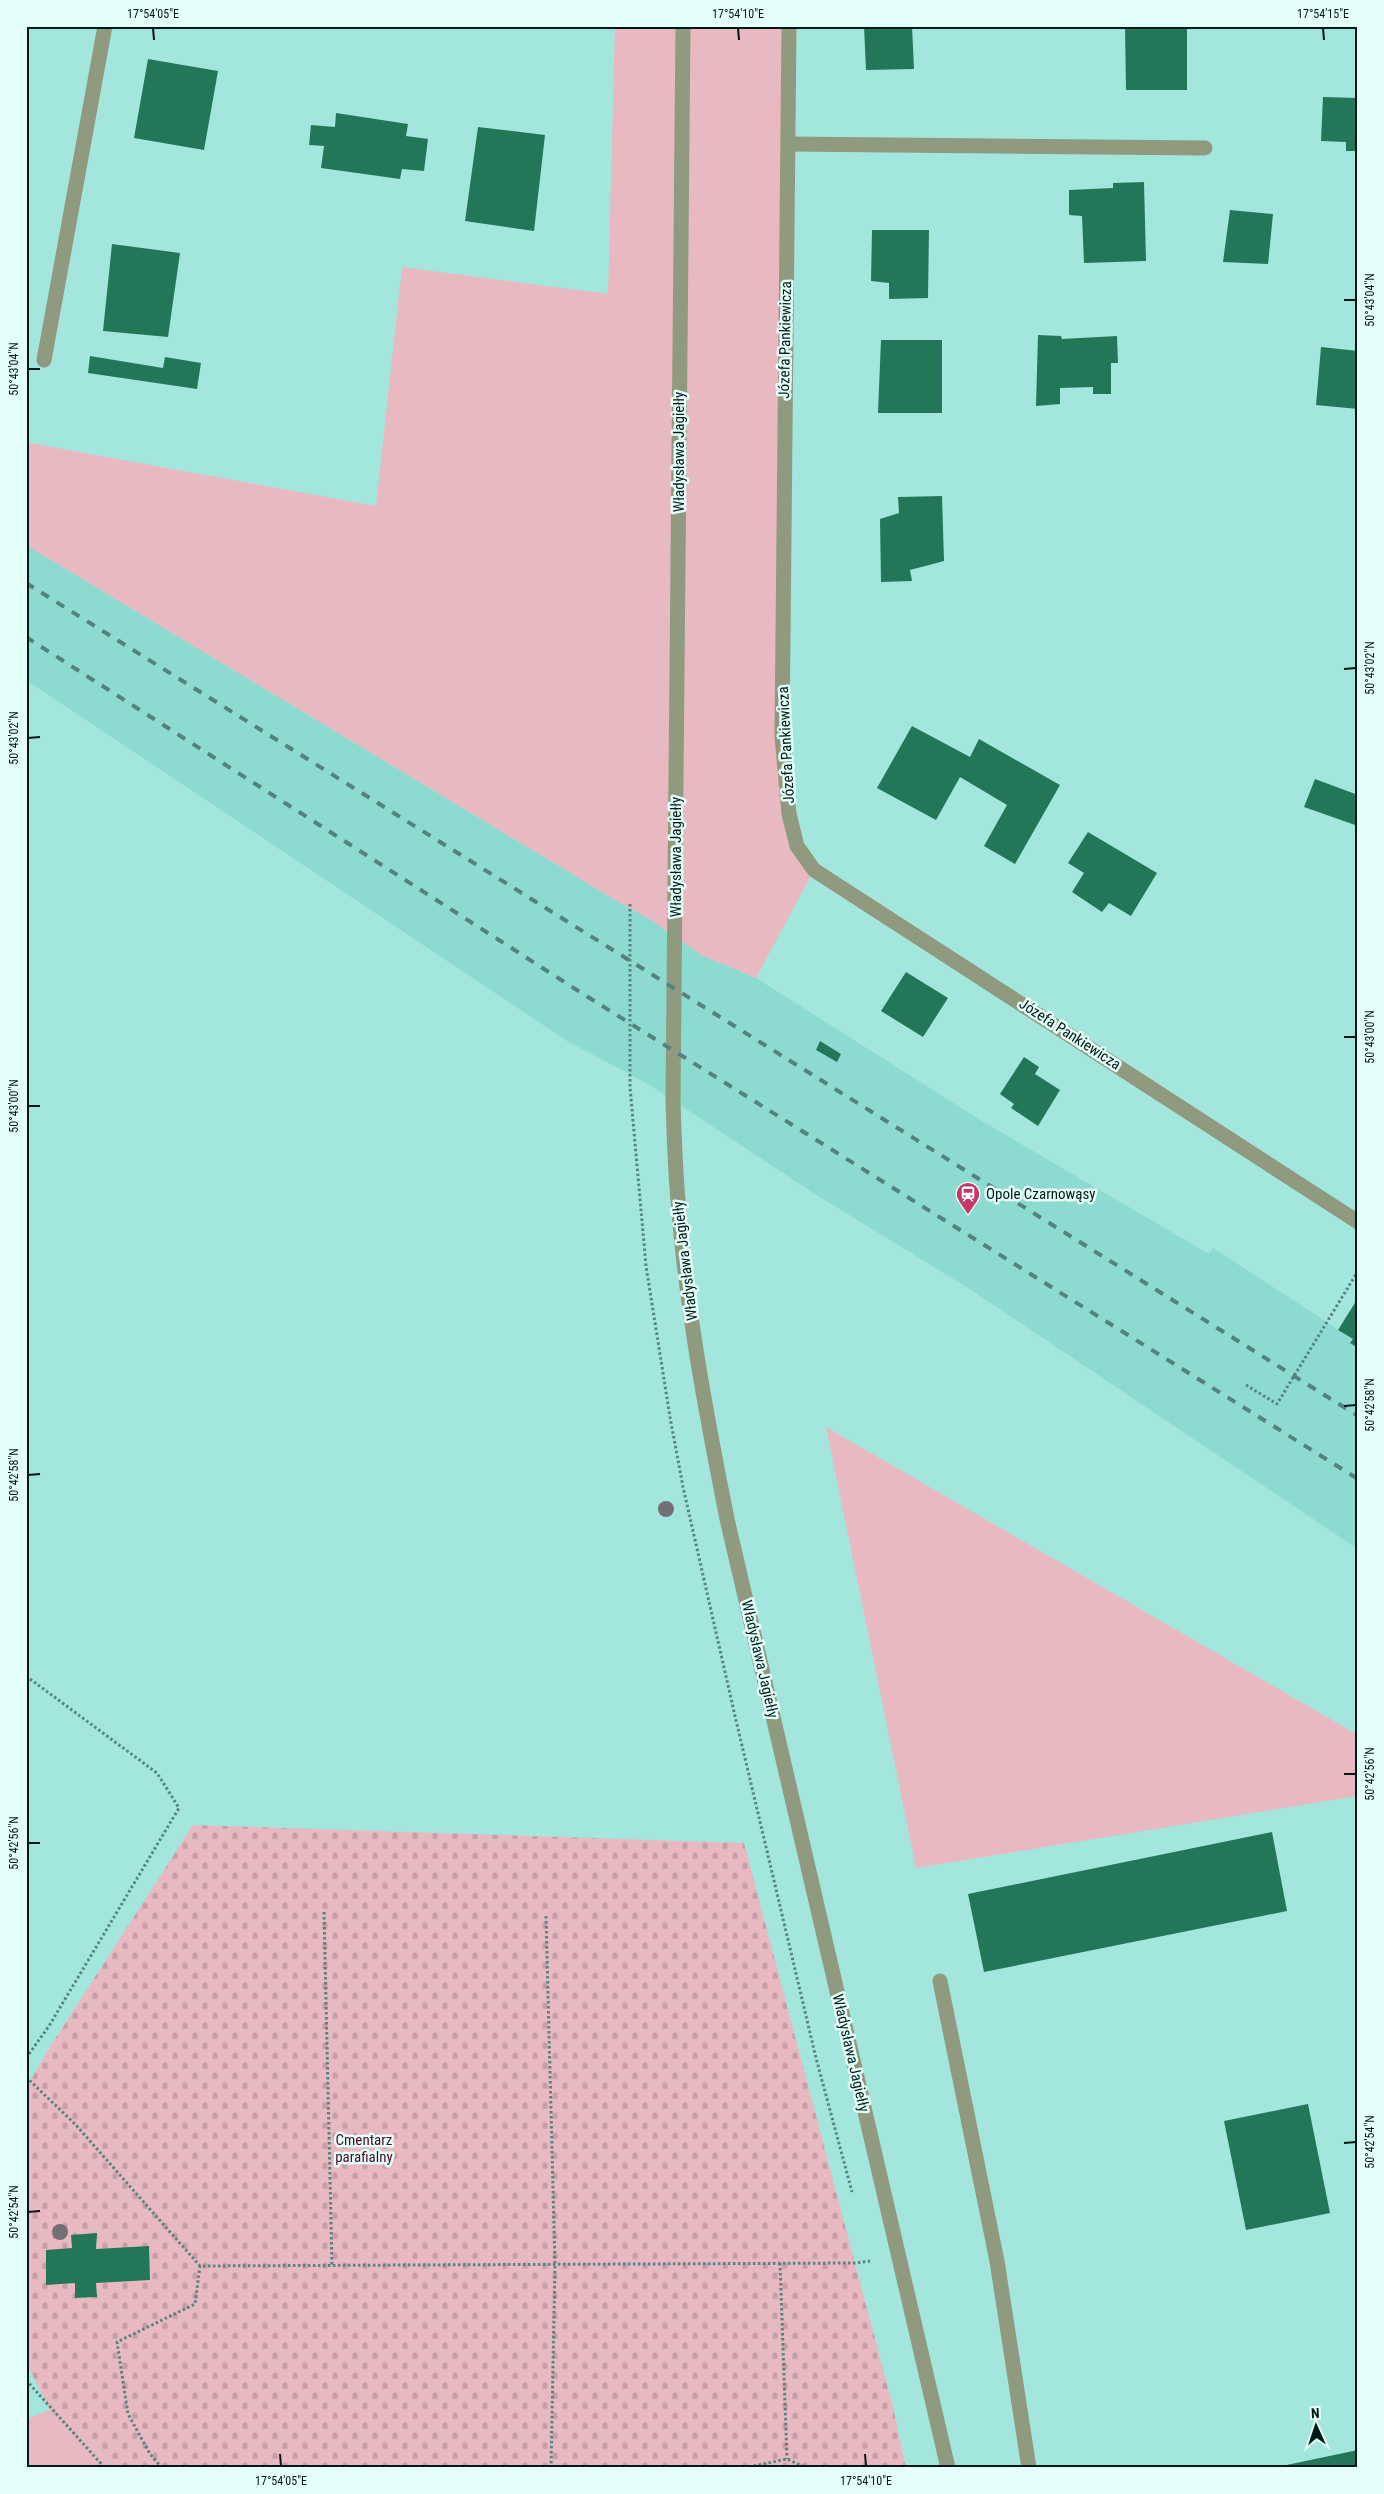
<svg xmlns="http://www.w3.org/2000/svg" width="1384" height="2494" font-family="'Roboto Condensed',sans-serif">
<defs>
<pattern id="cemetery-stones" width="16" height="16" patternUnits="userSpaceOnUse" patternTransform="scale(1.25)"><rect width="16" height="16" fill="#e9b9c2"/><path d="M2 7V4a2 2 0 0 1 4 0v3zM10 15v-3a2 2 0 0 1 4 0v3z" fill="#c69ea6"/></pattern>
</defs>
<rect width="100%" height="100%" fill="#a3e6dd"/>
<!-- built -->
<path fill="#8ddbd0" d="M26,545L622,904L653,921L701,955L756,978L982,1121L1209,1254L1213,1248L1353,1339L1351,1343L1358,1348V1549L965,1286L810,1191L650,1085L567,1041L26,680Z"/>
<!-- green -->
<path fill="#e9b9c2" d="M615,26H789L790,814L814,870L756,978L701,955L653,921L622,904L26,545V468L30,443L376,506L402,267L608,294Z
M826,1427L1358,1735V1796L916,1868Z
M50,2410L116,2468H26V2419Z"/>
<!-- cemetery -->
<path fill="url(#cemetery-stones)" d="M193,1825L744,1843L893,2407L906,2468H116L50,2410L26,2362V2088L48,2050Z"/>
<!-- building -->
<path fill="#237759" d="M864,26H912L914,69L866,70Z
M1125,26H1187V90H1126Z
M148,59L218,71L204,150L134,138Z
M1323,97L1358,98V151H1346V142L1321,141Z
M336,113L408,124L406,136L428,139L424,171L402,169L400,179L321,168L324,146L309,145L311,125L335,127Z
M478,127L545,135L534,231L465,221Z
M1144,182L1146,261L1084,263L1082,216L1069,215V190L1113,188V183Z
M1230,210L1273,214L1268,264L1223,262Z
M872,230H929L928,298L889,299V283L871,281Z
M112,244L180,253L168,337L103,331Z
M1038,335L1061,336L1062,339L1117,336L1118,363H1111V394H1093V387L1060,388V404L1036,406Z
M881,340H942V413H878Z
M1321,347L1358,351V409L1316,405Z
M90,356L163,368L165,357L201,363L197,389L88,373Z
M942,496L944,561L910,570L912,581L881,582L880,519L899,513L898,497Z
M912,726L970,757L979,739L1060,785L1015,864L984,846L1007,805L960,777L936,820L877,788Z
M1315,779L1358,795V826L1304,807Z
M1088,832L1157,873L1131,916L1109,903L1102,912L1072,892L1084,873L1068,863Z
M906,972L948,998L923,1037L881,1011Z
M820,1041L841,1054L837,1062L816,1050Z
M1024,1057L1039,1067L1035,1074L1060,1090L1038,1126L1011,1108L1014,1104L1000,1094Z
M1358,1298V1348L1350,1343L1353,1339L1338,1330Z
M1272,1832L1287,1911L984,1972L968,1894Z
M1308,2104L1330,2213L1246,2230L1224,2121Z
M97,2233L96,2249L149,2246L150,2280L96,2283L97,2297L75,2298V2283L46,2285V2250L72,2248L71,2235Z
M1358,2450V2468H1277V2467Z"/>
<g fill="none" stroke-linecap="round" stroke-linejoin="round">
<!-- path -->
<path stroke="#56847f" stroke-width="3" stroke-dasharray="2.5 2.5" stroke-linecap="butt" d="M630,904V1087L646,1266L670,1417L683,1487L735,1716L816,2058L852,2192
M1246,1385L1277,1404L1358,1271
M26,1676L157,1773L179,1808L49,2026L26,2058
M324,1912L332,2266
M546,1916L555,2265L551,2468
M26,2077L75,2124L200,2266L855,2263L870,2261
M780,2263L787,2459
M26,2380L105,2468
M162,2468L150,2454L128,2414L117,2342L195,2304L200,2266
M744,2468L787,2459L807,2468"/>
<!-- service -->
<path stroke="#8f9a7e" stroke-width="15" d="M788,144L1205,148"/>
<!-- minor -->
<path stroke="#8f9a7e" stroke-width="15" d="M789,26L782,736L789,814L797,846L814,870L1358,1222
M44,360L105,26
M940,1981L997,2261L1029,2468"/>
<!-- tertiary -->
<path stroke="#8f9a7e" stroke-width="15" d="M683,26L673,1101C674,1134 675,1167 678,1200C686,1307 706,1413 727,1519L948,2468"/>
<!-- rail -->
<path stroke="#54827c" stroke-width="4" stroke-dasharray="9 9" stroke-linecap="butt" d="M26,583L1358,1416
M26,637L580,992L1358,1479"/>
</g>
<!-- trees -->
<g fill="#746e77">
<circle cx="666" cy="1509" r="8"/>
<circle cx="60" cy="2232" r="8"/>
</g>
<!-- ticks -->
<path fill="none" stroke="#001816" stroke-width="2" d="M153,28L154,40M738,28L739,40M1323,28L1324,40M1344,300H1356M28,369H40M1344,669L1356,668M28,738L40,737M1344,1037H1356M28,1106H40M1344,1406L1356,1405M28,1475L40,1474M1344,1774H1356M28,1843H40M1344,2143L1356,2142M28,2212L40,2211M280,2454L281,2466M865,2454L866,2466"/>
<!-- icons -->
<defs>
<g id="station-pin" transform="scale(1.25)"><path d="M0 17L-7.5 6A9.5 9.5 0 1 1 7.5 6Z" fill="#c43767" stroke="#e4fefa"/><path d="M-3-6H3Q5-6 5-4V2Q5 4 3 4L4.5 6H3L1.5 4h-3L-3 6H-4.5L-3 4Q-5 4-5 2V-4Q-5-6-3-6ZM-3.5-4v3h7v-3ZM-3.5 1v1.5H-2V1ZM2 1v1.5H3.5V1Z" fill="#fff"/></g>
</defs>
<g fill-rule="evenodd">
<use href="#station-pin" x="968" y="1194"/>
</g>
<g text-anchor="middle" dominant-baseline="central" stroke-width="5" stroke-linejoin="round" paint-order="stroke">
<!-- street labels -->
<g font-size="15" fill="#001816" stroke="#e4fefa">
<text transform="translate(785 340) rotate(-89)">Józefa Pankiewicza</text>
<text transform="translate(679 452) rotate(-90)">Władysława Jagiełły</text>
<text transform="translate(786 745) rotate(-93)">Józefa Pankiewicza</text>
<text transform="translate(676 857) rotate(-90)">Władysława Jagiełły</text>
<text transform="translate(1070 1034) rotate(33)">Józefa Pankiewicza</text>
<text transform="translate(685 1261) rotate(-97)">Władysława Jagiełły</text>
<text transform="translate(760 1659) rotate(77)">Władysława Jagiełły</text>
<text transform="translate(851 2053) rotate(77)">Władysława Jagiełły</text>
</g>
<!-- poi labels -->
<g font-size="15" fill="#001816" stroke="#e4fefa" text-anchor="start">
<text x="986" y="1194">Opole Czarnowąsy</text>
</g>
<!-- park labels -->
<g font-size="15" fill="#4e0b23" stroke="#e4fefa">
<text x="364" y="2140">Cmentarz<tspan x="364" dy="17">parafialny</tspan></text>
</g>
</g>
<!-- border -->
<rect width="1384" height="2494" fill="none" stroke="#e4fefa" stroke-width="55"/>
<!-- north arrow -->
<g transform="translate(1316 2426) rotate(357)" stroke="#e4fefa" stroke-width="4" paint-order="stroke">
<path d="M0-4L9 19L0 12L-9 19Z" fill="#001816"/>
<text y="-8" font-size="14" font-weight="bold" text-anchor="middle" fill="#001816">N</text>
</g>
<rect x="28" y="28" width="1328" height="2438" fill="none" stroke="#001816" stroke-width="2"/>
<g font-size="12" text-anchor="middle" fill="#001816">
<text x="153" y="18">17°54'05"E</text>
<text x="738" y="18">17°54'10"E</text>
<text x="1323" y="18">17°54'15"E</text>
<text transform="translate(1370 300) rotate(-90)" y="4">50°43'04"N</text>
<text transform="translate(14 369) rotate(-90)" y="4">50°43'04"N</text>
<text transform="translate(1370 668) rotate(-90)" y="4">50°43'02"N</text>
<text transform="translate(14 738) rotate(-90)" y="4">50°43'02"N</text>
<text transform="translate(1370 1037) rotate(-90)" y="4">50°43'00"N</text>
<text transform="translate(14 1106) rotate(-90)" y="4">50°43'00"N</text>
<text transform="translate(1370 1405) rotate(-90)" y="4">50°42'58"N</text>
<text transform="translate(14 1475) rotate(-90)" y="4">50°42'58"N</text>
<text transform="translate(1370 1774) rotate(-90)" y="4">50°42'56"N</text>
<text transform="translate(14 1843) rotate(-90)" y="4">50°42'56"N</text>
<text transform="translate(1370 2142) rotate(-90)" y="4">50°42'54"N</text>
<text transform="translate(14 2212) rotate(-90)" y="4">50°42'54"N</text>
<text x="281" y="2485">17°54'05"E</text>
<text x="866" y="2485">17°54'10"E</text>
</g>
</svg>
